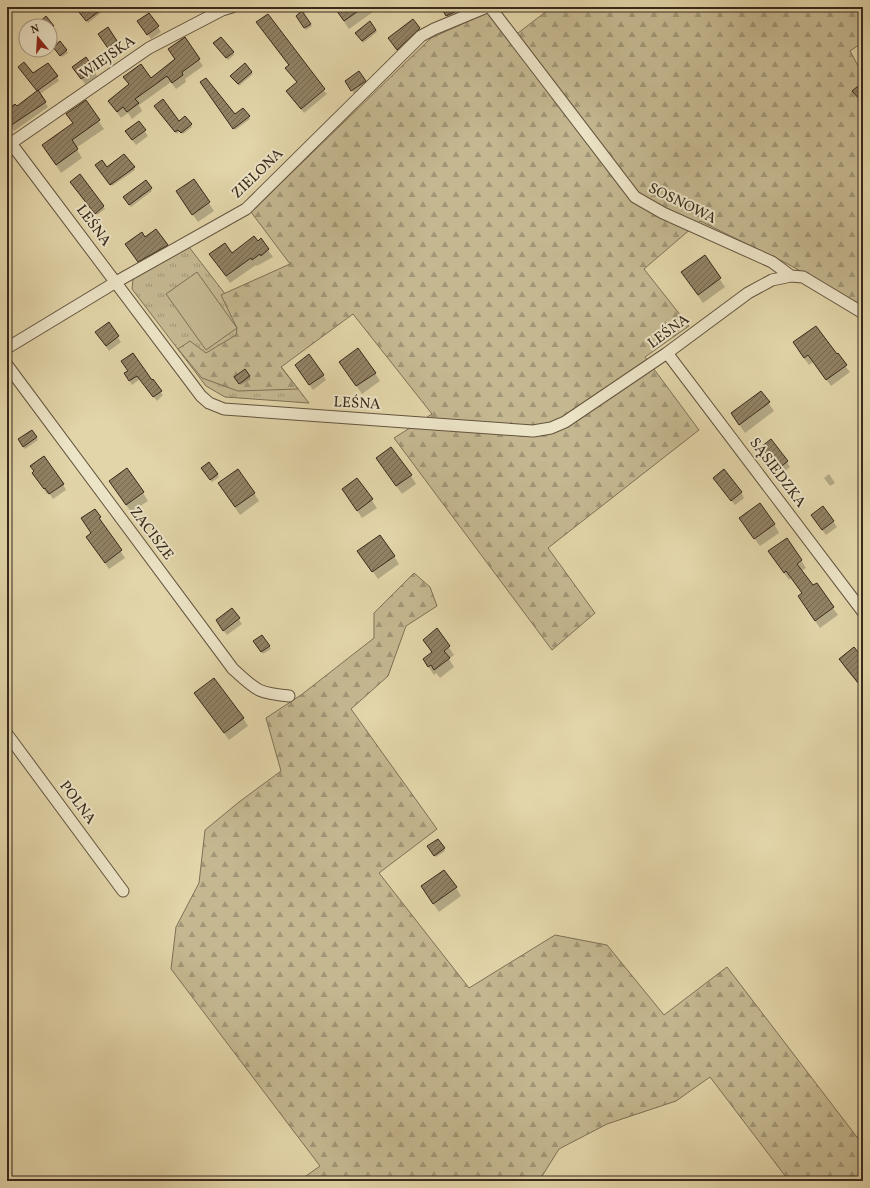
<svg xmlns="http://www.w3.org/2000/svg" width="870" height="1188" font-family="Vollkorn,serif">
<defs>
<pattern id="grass-tufts" width="24" height="20" patternUnits="userSpaceOnUse"><rect width="24" height="20" fill="#c5b891"/><path d="M3 7l-1-3M5 7V3M7 7l1-3M15 17l-1-3M17 17v-4M19 17l1-3" fill="none" stroke="#a19676"/></pattern>
<pattern id="forest-firs" width="22" height="20" patternUnits="userSpaceOnUse"><rect width="22" height="20" fill="#c5b891"/><path d="M5 1l3.5 6h-7zM16 11l3.5 6h-7z" fill="#a19676"/></pattern>
<pattern id="building-hatch" width="6" height="6" patternUnits="userSpaceOnUse"><rect width="6" height="6" fill="#918265"/><path d="M-1 1l2-2M0 6l6-6M5 7l2-2" fill="none" stroke="#776a52"/></pattern>
</defs>
<rect width="100%" height="100%" fill="#e2d5a9"/>
<filter id="stains"><feTurbulence type="fractalNoise" baseFrequency=".005" numOctaves="4"/><feColorMatrix values="0 0 0 0 .2 0 0 0 0 .09 0 0 0 0 .02 0 0 0 .5 -.17"/></filter>
<radialGradient id="worn" r=".72"><stop offset=".6" stop-color="#630" stop-opacity="0"/><stop offset="1" stop-color="#630" stop-opacity=".3"/></radialGradient>
<!-- grass -->
<path fill="url(#grass-tufts)" stroke="#7f7056" d="M189,247L309,403L225,397L206,386L132,289L133,279Z"/>
<!-- forest -->
<path fill="url(#forest-firs)" stroke="#7f7056" d="M552,7H863V42L850,51L863,75V306L786,263L700,221L644,269L689,326L645,357L699,430L548,548L595,613L552,650L394,438L432,414L353,314L281,367L298,389L238,391L202,378L178,349L190,341L206,353L236,335L237,328L221,295L290,264L251,212L431,38L489,12L509,40Z
M414,573L430,587L437,606L406,626L388,676L351,709L437,829L379,873L469,988L555,935L607,945L664,1015L727,967L863,1145V1181H789L710,1077L676,1101L607,1124L559,1149L539,1181H299L320,1166L171,969L176,927L199,883L205,830L239,802L281,771L266,718L301,695L374,638V613Z"/>
<!-- pitch -->
<path fill="#c5b891" stroke="#7f7056" d="M197,272L237,328L206,350L166,294Z"/>
<!-- shadow -->
<path fill="#0003" d="M74,7H106L107,8L88,23Z
M295,7H306L308,10L303,14L312,26L306,30L297,16L299,15Z
M334,7H380L349,29Z
M403,7H410L411,9L406,12Z
M444,7H457L461,15L450,21L442,8Z
M149,14L161,32L151,39L142,26Z
M413,20L422,34L400,55L389,38Z
M257,23L327,94L304,113L290,96L298,83L289,72V66Z
M107,29L122,50L113,56L99,34Z
M376,30L377,32L363,43L358,36Z
M184,39L203,66L185,79L186,82L176,89L171,82L139,105L142,111L132,119L128,113L121,118L109,101L129,85L125,77L150,79L175,60L169,50Z
M216,46L233,52L234,55L228,60Z
M56,49L66,50L68,53L62,57Z
M94,70L97,76L85,84L77,72Z
M22,71L33,75L57,77L59,81L40,94L48,107L14,131L7,121V111L16,107L38,92Z
M251,72L253,74L239,86L233,79Z
M365,81L368,87L355,95L350,87Z
M203,85L235,115L249,117L250,119L235,130Z
M85,102L104,129L76,148L82,158L61,173L43,145L73,124L67,114Z
M156,109L179,122L191,125L192,127L183,134L180,131L177,134Z
M138,122L148,136L136,145L129,136Z
M124,155L135,170L112,186L98,168H107Z
M80,175L105,209L97,215L73,185Z
M194,181L214,211L198,222L182,200Z
M146,182L152,191L131,207L126,200Z
M145,238L167,245L171,252L142,268L131,251Z
M261,240L273,257L257,266L256,265L230,283L215,261Z
M704,257L725,287L703,303L687,280Z
M108,323L121,342L109,351L99,337Z
M798,350L836,355L850,372L831,386L813,362L809,365Z
M340,362L375,373L380,381L362,394Z
M299,370L323,375L326,380L313,390Z
M129,371L151,382L163,395L157,401L140,379L132,385L128,378Z
M249,376L251,379L241,385L237,379Z
M761,392L774,411L745,433L732,414Z
M32,431L38,440L25,449L19,440Z
M762,447L787,462L790,467L782,473Z
M377,459L411,476L416,484L402,494Z
M204,471L217,474L219,477L212,482Z
M829,474L835,483L830,486L824,478Z
M36,478L63,484L66,490L53,499L49,493L47,494Z
M357,479L377,508L362,518L343,489Z
M717,483L741,492L744,498L735,505Z
M219,484L254,493L259,501L240,515Z
M115,489L143,493L148,501L131,512Z
M823,507L837,527L826,535L815,521Z
M94,510L125,558L109,569L92,544V534L82,519Z
M774,524L779,533L760,546L745,526Z
M394,556L399,564L378,579L364,559Z
M774,559L801,560L806,568L801,571L813,587L816,584L838,615L820,628L799,597L803,594L791,578L789,580Z
M863,581V590L859,584Z
M232,609L242,624L227,635L220,626Z
M437,630L454,655L449,659L454,667L440,678L436,673L434,675L424,660L432,653L424,640Z
M256,644L269,646L271,649L263,654Z
M840,660H863V690L845,668Z
M195,693L243,718L248,726L229,740Z
M430,849H444L445,851L436,857Z
M422,887L456,888L461,896L439,912Z"/>
<!-- building -->
<path fill="url(#building-hatch)" stroke="#39291b" d="M75,7H105L86,21Z
M334,7H364L344,21Z
M441,7H465L446,16Z
M302,11L311,24L304,28L296,16Z
M149,13L159,26L147,35L137,21Z
M268,14L325,89L301,109L286,91L297,82L285,68L289,65L256,22Z
M46,16L54,26H35Z
M413,19L420,28L397,50L388,38Z
M370,21L376,30L362,41L355,33Z
M108,27L119,44L110,51L98,34Z
M185,37L200,59L182,72L183,75L172,83L167,76L135,99L139,103L127,112L123,107L117,112L108,101L129,84L123,77L141,64L151,78L175,59L168,49Z
M221,37L234,52L226,58L213,43Z
M60,41L67,50L60,56L53,47Z
M86,57L95,70L81,79L72,67Z
M24,62L33,73L48,63L58,76L37,91L18,67Z
M245,63L252,72L238,84L230,76Z
M359,71L366,81L351,91L345,81Z
M206,78L235,114L243,108L250,116L233,129L200,82Z
M863,82V103L852,91Z
M38,90L46,102L10,126L7,121V110L15,104L17,106Z
M163,99L179,121L185,116L192,124L181,133L178,130L175,132L154,106Z
M86,100L100,120L72,140L78,149L56,165L42,145L73,123L66,114Z
M139,121L146,130L132,140L125,131Z
M124,154L135,167L110,185L95,165L102,160L107,167Z
M80,174L104,206L95,214L70,182Z
M194,179L210,202L192,215L176,191Z
M146,180L152,188L129,205L123,197Z
M156,229L168,245L138,262L125,244L142,232L145,237Z
M254,236L258,241L261,238L269,249L261,256L260,254L252,260L251,258L226,276L209,254L225,243L232,253Z
M705,255L721,278L698,295L681,272Z
M109,322L119,336L106,346L95,332Z
M816,326L837,354L838,353L847,365L826,380L808,355L804,358L793,342Z
M358,348L376,373L356,386L339,362Z
M133,353L152,380L153,379L162,391L153,397L137,376L129,381L124,373L128,371L121,361Z
M309,354L324,375L309,385L295,365Z
M245,369L250,376L239,384L234,377Z
M761,391L770,402L739,425L731,413Z
M32,430L37,437L23,447L18,439Z
M771,439L788,461L778,469L761,447Z
M391,447L412,475L396,486L376,458Z
M44,456L64,484L49,494L45,488L44,489L32,473L34,471L30,466Z
M209,462L218,474L210,480L201,468Z
M127,468L144,492L126,505L109,481Z
M238,469L255,493L235,507L218,483Z
M724,469L742,492L731,501L713,478Z
M357,478L373,499L357,511L342,489Z
M760,503L775,524L754,539L739,518Z
M823,506L834,521L822,530L811,515Z
M95,509L101,517L99,518L122,550L105,563L86,537L91,533L81,518Z
M380,535L395,556L372,572L357,551Z
M787,538L802,560L797,564L813,585L817,583L834,607L815,621L798,596L802,593L786,571L784,573L768,551Z
M232,608L240,618L223,631L216,620Z
M437,628L450,646L444,651L450,658L434,670L431,665L428,667L423,659L432,652L423,640Z
M262,635L270,646L261,652L253,641Z
M854,647L863,658V689L839,659Z
M214,678L244,718L224,733L194,693Z
M438,839L445,848L434,856L427,846Z
M444,870L457,887L433,904L421,886Z"/>
<g fill="none" stroke-linecap="round" stroke-linejoin="round">
<!-- street casing -->
<g stroke="#63543e" stroke-width="13">
<path id="street" d="M490,7L635,197L663,213L772,262L791,276L803,277L863,313
M7,138L201,396L209,403L224,409L533,431L551,428L565,422L667,353L748,293L772,280L791,276
M7,146L149,48L222,10L232,7
M7,348L116,282L246,209L421,36L434,29L487,7
M667,353L863,612
M7,365L233,669C256,690 257,693 289,696
M7,734L123,891"/>
</g>
<!-- street -->
<use href="#street" stroke="#ece4c7" stroke-width="11"/>
</g>
<g text-anchor="middle" dominant-baseline="central" stroke-width="4" stroke-linejoin="round" paint-order="stroke">
<!-- street labels -->
<g font-size="15" fill="#39291b" stroke="#ece4c7">
<text transform="translate(108 58) rotate(-35)">WIEJSKA</text>
<text transform="translate(258 174) rotate(-44)">ZIELONA</text>
<text transform="translate(682 204) rotate(26)">SOSNOWA</text>
<text transform="translate(93 226) rotate(53)">LEŚNA</text>
<text transform="translate(669 332) rotate(-36)">LEŚNA</text>
<text transform="translate(357 404) rotate(3)">LEŚNA</text>
<text transform="translate(777 473) rotate(53)">SĄSIEDZKA</text>
<text transform="translate(151 534) rotate(53)">ZACISZE</text>
<text transform="translate(77 803) rotate(53)">POLNA</text>
</g>
</g>
<!-- margin -->
<rect width="870" height="1188" fill="none" stroke="#e2d5a9" stroke-width="24"/>
<rect x="8" y="8" width="854" height="1172" fill="none" stroke="#39291b" stroke-width="2"/>
<rect x="12" y="12" width="846" height="1164" fill="none" stroke="#39291b"/>
<!-- north arrow -->
<g transform="translate(38 38) rotate(342)"><circle r="19" fill="#ece4c7" stroke="#a49982"/>
<path d="M0-3L7 15L0 10L-7 15Z" fill="#8f2418"/>
<text y="-6" font-size="11" font-weight="bold" text-anchor="middle" fill="#39291b">N</text>
</g>
<rect width="100%" height="100%" filter="url(#stains)"/>
<rect width="100%" height="100%" fill="url(#worn)"/>
</svg>
